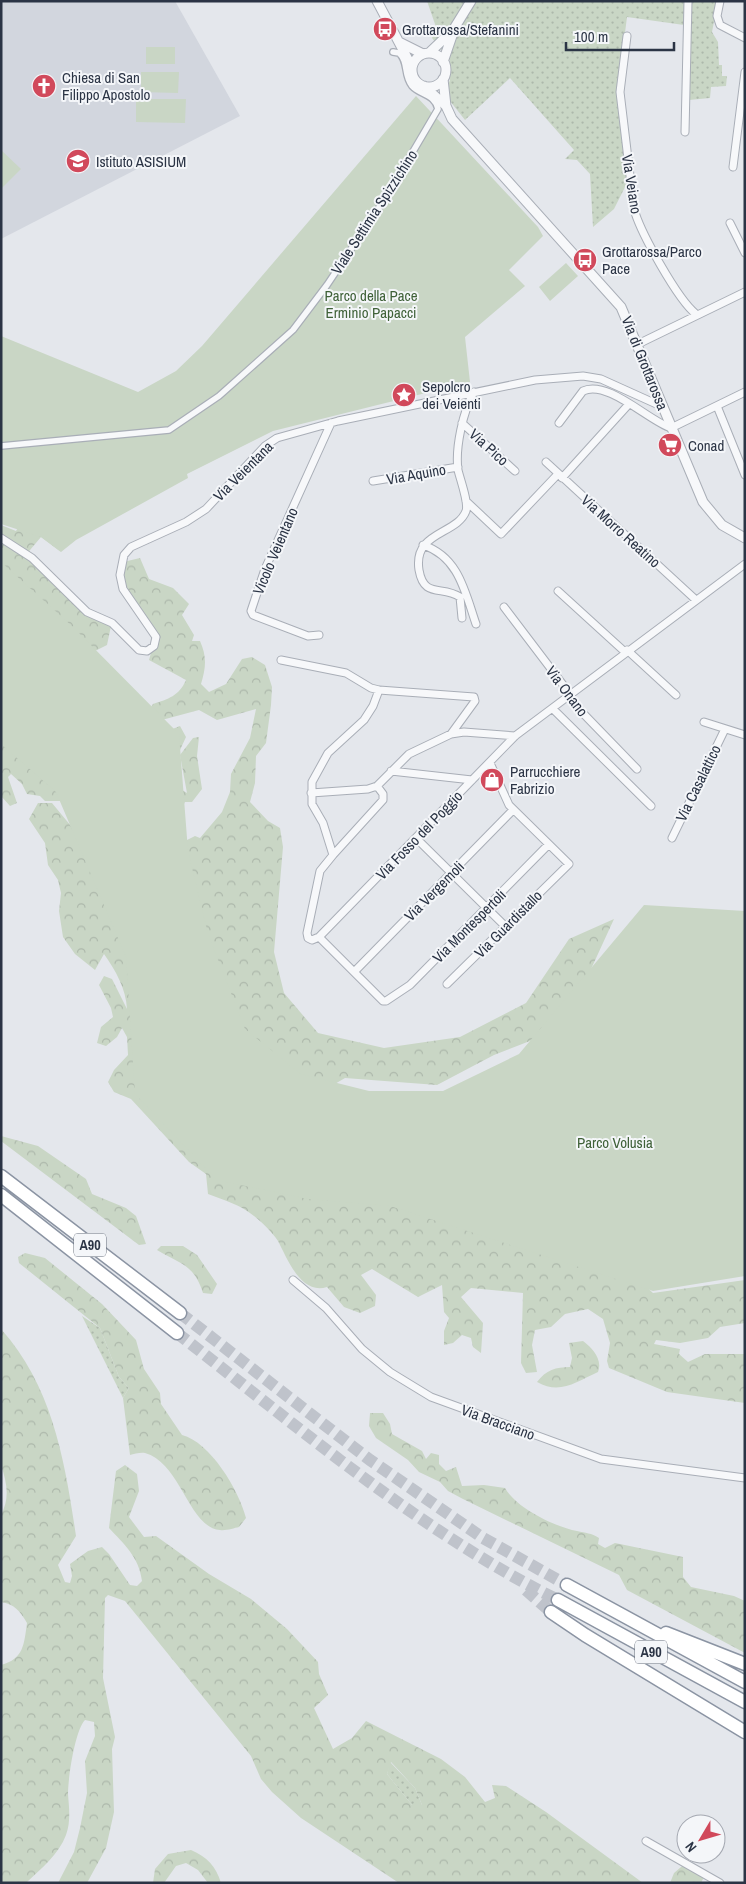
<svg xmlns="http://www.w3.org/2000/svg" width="746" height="1884" font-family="'Archivo Narrow',sans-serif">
<defs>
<pattern id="grass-dots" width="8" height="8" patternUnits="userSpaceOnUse" patternTransform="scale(1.25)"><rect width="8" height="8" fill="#c9d6c5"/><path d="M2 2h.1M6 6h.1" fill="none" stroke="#adb8ab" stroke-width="1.8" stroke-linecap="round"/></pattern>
<pattern id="forest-crowns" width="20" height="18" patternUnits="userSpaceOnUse" patternTransform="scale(1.25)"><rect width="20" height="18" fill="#c9d6c5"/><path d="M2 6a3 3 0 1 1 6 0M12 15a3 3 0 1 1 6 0" fill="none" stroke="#adb8ab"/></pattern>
</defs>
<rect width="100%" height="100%" fill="#e4e7ec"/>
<!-- built -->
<path fill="#d2d6de" d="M1,1H175L240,116L1,239Z"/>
<!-- grass -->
<path fill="url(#grass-dots)" d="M427,1H718L712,32L718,42L719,65H722V76H727L726,86L711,87L710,98L689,100L691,26L627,17L617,96L627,183L614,209L593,227L590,174L577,160L565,159L574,150L510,78L465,120L450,101L446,90L450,80V61L432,38L436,27Z
M82,1316L100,1328L119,1377L129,1388L123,1398Z
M390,1762L415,1788L422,1805H412L387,1774Z"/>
<!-- forest -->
<path fill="url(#forest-crowns)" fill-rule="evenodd" d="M26,514L61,552L41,537L25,556L52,578L77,608L97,613L111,626L107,645L89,654L1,589V525L16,531Z
M140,558L149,579L173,588L189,604L182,615L194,635L192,641H200C207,657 206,667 201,684L209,692L226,684L242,659L252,657L265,665L272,687L271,705L266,743L256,756L255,783L250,802L268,821L280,828L283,847L274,952L284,993L318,1033L384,1048L460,1037L526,1003L569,939L614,919L586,980L548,1034L494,1055L437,1085L345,1078L328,1088L240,1055L181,843L195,836L200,838L222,812L230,792L231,774L250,738L256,709L217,720L199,710L158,721L147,713L153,704C168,699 179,696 186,680L149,660L155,639L125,590L119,563Z
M180,726L186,737L180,750L174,785L187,793L180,755L193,738L199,737L197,756L202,789L192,802H185L178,816L165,732Z
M1,733L20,739L63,801H45L40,796L27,794L22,784L11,774L8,777L17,803L10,806L1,796Z
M38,803H52L71,826L169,1005L620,1263L653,1293L745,1280V1323L720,1327L708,1338L680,1343L656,1340L654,1344L680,1349L679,1354L688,1362L705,1354H745V1403L667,1392L609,1368L607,1361L610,1343L603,1319L588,1309L565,1314L551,1327L535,1330L532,1345L537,1372L526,1373L521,1363L523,1293L471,1288L461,1297L483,1323L481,1353L473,1347L471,1338L462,1335L453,1343L444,1345V1331L449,1318L444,1312L442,1285L418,1297L372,1269L361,1275L376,1295L375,1306L360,1313L344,1307L327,1287C301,1295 288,1260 278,1241C272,1232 262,1222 254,1216C241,1205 224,1200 208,1194L206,1174L189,1162L131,1099L114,1092L108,1082L114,1070L128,1055L127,1037L122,1028L117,1037L106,1046L97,1043L101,1027L113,1017L111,1008L99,985L104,976L112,979L127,1009C126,989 116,971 104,954L95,970L75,954L63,937L59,911L61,893L58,880L48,865L45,843L29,819Z
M1,1136L38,1146L86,1179L92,1194L126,1208L136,1216L146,1244L139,1245L1,1141Z
M161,1246H183L197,1255L217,1284L212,1294L203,1293C194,1264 180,1264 157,1250Z
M25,1253L45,1258L102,1304L136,1340L144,1369L160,1393L161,1404L182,1435C210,1442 239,1490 246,1518L239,1527C234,1528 226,1531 220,1530C189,1528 181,1463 145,1453C141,1452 134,1454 130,1455L123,1398L129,1388L119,1377L100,1328L19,1263L18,1257Z
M1,1329C53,1387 65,1462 76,1536L58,1565L65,1582L70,1583L72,1576L70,1564L88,1551L102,1547L109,1554L130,1585L137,1586L142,1581C139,1557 124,1544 109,1528L116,1471L125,1465L137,1474L139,1491L129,1517L144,1537L156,1536L209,1574L251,1599L287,1629L318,1662L319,1674L328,1695L314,1708L333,1749L352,1738L366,1721L441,1759L465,1777L485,1802L495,1798L492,1785L506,1786L546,1812L643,1883H399L301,1818L272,1792L261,1779L251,1756L125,1601L108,1595L105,1598L103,1678L115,1737L112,1749L114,1812L106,1848L87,1883H58L74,1852L80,1828L87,1793L85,1761L95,1736L94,1722L85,1720C75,1730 68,1778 68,1794C69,1808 71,1821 66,1835C59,1854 41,1869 27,1882L1,1883V1665C24,1659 24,1644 27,1623C20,1611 14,1604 1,1602V1515C10,1498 7,1483 1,1465ZM391,1762L415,1788L422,1805H412L387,1774Z
M583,1341C592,1348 603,1359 598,1372C576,1382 560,1395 537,1382C546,1370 556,1367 570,1367L572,1358L569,1343Z
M370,1413H383L390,1424L392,1434L422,1451L426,1459L431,1453L439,1455V1464L446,1471L456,1467L462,1486L484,1485L505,1488C516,1508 555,1527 577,1531C586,1533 591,1533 599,1538L598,1544L605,1548L615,1543L683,1557V1577L691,1587L734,1596L745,1601V1653L627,1590L619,1575L463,1499L448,1491L440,1482L419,1472L408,1460L376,1438L369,1426Z
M191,1850C207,1857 216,1866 221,1883H208L198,1870L186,1863L176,1866L164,1883H153L155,1869L168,1854Z
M688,1861L705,1875L701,1883H670L674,1873Z"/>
<!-- green -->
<path fill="#c9d6c5" d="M146,47H175V64H146Z
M141,72H179L178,93L141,92Z
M416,96L538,227L543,236L509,270L525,286L465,337L470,382L273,431L187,474L188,478L76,540L61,552L41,537L1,524V336L138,392L176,371L202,346Z
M136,99H186L185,123L136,122Z
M1,150L21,169L1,189Z
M566,263L578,276L550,301L539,287Z
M1,562L73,627L179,734L188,851L208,934L245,1029L301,1074L369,1091H443L519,1054L644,905L745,911V1276L653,1291L390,1206L308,1199L217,1180L135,1094L126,957L56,792L1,744Z"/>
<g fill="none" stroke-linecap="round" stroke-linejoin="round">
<!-- motorway-tunnel -->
<path stroke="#bfc3cb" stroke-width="12" stroke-dasharray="12 6" stroke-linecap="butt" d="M180,1313L370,1460L483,1538L567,1585
M177,1333C297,1426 422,1533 558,1600
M526,1590L551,1612"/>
<!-- pedestrian casing -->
<g stroke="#a9aeb7" stroke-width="8">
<path id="pedestrian" d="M1,446L169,430L219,396L293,330L327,285L388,194L438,109C435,94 420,95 412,86C403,75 409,62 399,53L393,52"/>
</g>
<!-- minor casing -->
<g stroke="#a9aeb7" stroke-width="9">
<path id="minor" d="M720,1L717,16L720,25L745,38
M627,36L620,92L634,209C640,232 678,300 696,314
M685,132L688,1
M733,167L745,72
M730,223L745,253
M638,344L745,292
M717,406L745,475
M462,423L515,471
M559,423L583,391C607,379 649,421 671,428L745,392
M546,462L696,600
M562,478L629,404
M373,481L458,467
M466,501L501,534L558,474
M1,538L32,558L87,612L112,623L139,650L147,651L154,646L156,637L123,589L120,575L124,555L131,547L186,522L206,509L265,446L277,438L338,421L535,380L583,376L601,379L663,407
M423,545C459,557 465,592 476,624
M558,591L625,652
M504,607L564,686L574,704L637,769
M462,618L460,597C442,585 424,599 419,570C413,531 457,535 466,511C469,503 460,479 458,470C455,448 463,411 474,392
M319,635L308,636L253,615L251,611L265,569L331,423
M627,650L676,695
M281,660L346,673L371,688L379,690L474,697L475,701L451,734
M379,690L373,706L364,720L328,753L312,782V804L323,823L333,855L320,871L307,933L308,938L312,940L319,937L515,736L745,564
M553,709L651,806
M704,722L745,735
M391,771L472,780
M311,793L368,789L377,786
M672,838L725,729
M417,839L506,927
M333,855L383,800V794L377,786L409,754L451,734L464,732L515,736
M319,937L383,1001H386L410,985L548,845
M354,972L513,810
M447,984L569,864L509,805L490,763
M293,1280L326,1308L362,1349L390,1372L431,1397L601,1459L745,1478
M646,1841L720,1883"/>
</g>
<!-- tertiary casing -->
<g stroke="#a9aeb7" stroke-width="11">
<path id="tertiary" d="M377,1L412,67
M399,42L423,54
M429,53L450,33
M412 70a17 17 0 1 1 34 0a17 17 0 1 1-34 0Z
M443,62L455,27L471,1
M443,79L446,106L452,119L621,307L703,502L722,525L745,538
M424,86L446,106"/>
</g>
<!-- motorway casing -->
<g stroke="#8b94a3" stroke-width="15">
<path id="motorway" d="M1,1176L180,1313
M1,1195L177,1333
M567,1585L745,1682
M558,1600L745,1702
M551,1612L585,1635L745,1732
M666,1633L745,1664"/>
</g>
<!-- pedestrian -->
<use href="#pedestrian" stroke="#f7f8fa" stroke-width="5.5"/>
<!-- minor -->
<use href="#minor" stroke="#f7f8fa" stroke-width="7"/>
<!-- tertiary -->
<use href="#tertiary" stroke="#f7f8fa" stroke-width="9"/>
<!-- motorway -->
<use href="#motorway" stroke="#fff" stroke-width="12"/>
</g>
<!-- icons -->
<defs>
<g id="bus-disc" transform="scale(1.25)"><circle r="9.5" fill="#d1495b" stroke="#f4f6f9"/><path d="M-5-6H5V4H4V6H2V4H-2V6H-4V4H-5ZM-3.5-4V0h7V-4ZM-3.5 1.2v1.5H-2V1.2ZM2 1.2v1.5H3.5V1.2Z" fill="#fff"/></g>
<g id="church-disc" transform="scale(1.25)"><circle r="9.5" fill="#d1495b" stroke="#f4f6f9"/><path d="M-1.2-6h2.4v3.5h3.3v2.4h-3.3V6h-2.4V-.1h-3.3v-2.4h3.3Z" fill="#fff"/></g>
<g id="school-disc" transform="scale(1.25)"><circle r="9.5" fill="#d1495b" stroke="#f4f6f9"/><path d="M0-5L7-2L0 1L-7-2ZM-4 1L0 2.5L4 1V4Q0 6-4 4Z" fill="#fff"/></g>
<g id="sight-disc" transform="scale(1.25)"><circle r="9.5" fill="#d1495b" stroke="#f4f6f9"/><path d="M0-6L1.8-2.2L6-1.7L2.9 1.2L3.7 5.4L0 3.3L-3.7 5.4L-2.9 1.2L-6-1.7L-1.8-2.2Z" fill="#fff"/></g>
<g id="supermarket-disc" transform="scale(1.25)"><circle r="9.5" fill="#d1495b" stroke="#f4f6f9"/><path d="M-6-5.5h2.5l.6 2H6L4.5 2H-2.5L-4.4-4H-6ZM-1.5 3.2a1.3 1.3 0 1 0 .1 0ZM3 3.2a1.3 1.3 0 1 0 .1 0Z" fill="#fff"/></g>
<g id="shop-disc" transform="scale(1.25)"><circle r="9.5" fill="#d1495b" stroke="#f4f6f9"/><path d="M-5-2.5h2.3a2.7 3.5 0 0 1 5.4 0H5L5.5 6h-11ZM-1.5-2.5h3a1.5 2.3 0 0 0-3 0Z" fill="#fff"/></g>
</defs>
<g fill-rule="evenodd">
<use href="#bus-disc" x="385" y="29"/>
<use href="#church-disc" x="44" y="86"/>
<use href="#school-disc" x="78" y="161"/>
<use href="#bus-disc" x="585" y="260"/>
<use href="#sight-disc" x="404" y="395"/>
<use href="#supermarket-disc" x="670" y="445"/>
<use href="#shop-disc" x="492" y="780"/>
</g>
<g text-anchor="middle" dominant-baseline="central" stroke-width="4" stroke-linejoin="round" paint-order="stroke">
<!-- shield labels -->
<g fill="#f4f6f9" stroke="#676e7b" stroke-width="1">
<rect x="74" y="1233.5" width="32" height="23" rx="4"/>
<rect x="635" y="1640.5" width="32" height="23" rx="4"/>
</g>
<g font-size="14" font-weight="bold" fill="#2b3445">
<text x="90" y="1245">A90</text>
<text x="651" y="1652">A90</text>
</g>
<!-- poi labels -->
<g font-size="15" fill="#2b3445" stroke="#f4f6f9" text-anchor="start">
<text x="402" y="29">Grottarossa/Stefanini</text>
<text x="62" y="77">Chiesa di San<tspan x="62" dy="17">Filippo Apostolo</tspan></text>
<text x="96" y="161">Istituto ASISIUM</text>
<text x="602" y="251">Grottarossa/Parco<tspan x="602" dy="17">Pace</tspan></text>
<text x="422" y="386">Sepolcro<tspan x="422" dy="17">dei Veienti</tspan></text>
<text x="688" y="445">Conad</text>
<text x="510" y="771">Parrucchiere<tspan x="510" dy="17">Fabrizio</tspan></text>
</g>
<!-- street labels -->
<g font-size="15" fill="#2b3445" stroke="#f4f6f9">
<text transform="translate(632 184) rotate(81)">Via Veiano</text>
<text transform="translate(374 212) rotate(-57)">Viale Settimia Spizzichino</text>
<text transform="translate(645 363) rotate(68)">Via di Grottarossa</text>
<text transform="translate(489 447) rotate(42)">Via Pico</text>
<text transform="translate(243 471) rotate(-45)">Via Veientana</text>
<text transform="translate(416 474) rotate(-10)">Via Aquino</text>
<text transform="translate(621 531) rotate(42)">Via Morro Reatino</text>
<text transform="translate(275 551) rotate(-67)">Vicolo Veientano</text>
<text transform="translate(567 691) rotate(53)">Via Onano</text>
<text transform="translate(698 783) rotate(-64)">Via Casalattico</text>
<text transform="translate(419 835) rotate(-46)">Via Fosso del Poggio</text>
<text transform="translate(434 891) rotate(-45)">Via Vergemoli</text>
<text transform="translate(508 924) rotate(-45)">Via Guardistallo</text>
<text transform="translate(469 926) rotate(-45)">Via Montespertoli</text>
<text transform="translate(498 1422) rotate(20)">Via Bracciano</text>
</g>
<!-- park labels -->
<g font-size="15" fill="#3f6138" stroke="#f4f6f9">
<text x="371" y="295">Parco della Pace<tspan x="371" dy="17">Erminio Papacci</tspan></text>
<text x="615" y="1142">Parco Volusia</text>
</g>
</g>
<!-- border -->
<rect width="746" height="1884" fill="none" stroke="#2b3445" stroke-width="5"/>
<!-- north arrow -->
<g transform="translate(701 1839) rotate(232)"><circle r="24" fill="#f4f6f9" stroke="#a4a8b1"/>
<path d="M0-4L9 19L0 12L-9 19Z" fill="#d1495b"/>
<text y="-8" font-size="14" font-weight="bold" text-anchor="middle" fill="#2b3445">N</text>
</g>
<!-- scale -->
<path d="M566 42v8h108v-8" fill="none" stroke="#2b3445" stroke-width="2.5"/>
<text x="574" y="42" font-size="15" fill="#2b3445" stroke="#f4f6f9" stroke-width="4" paint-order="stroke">100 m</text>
</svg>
